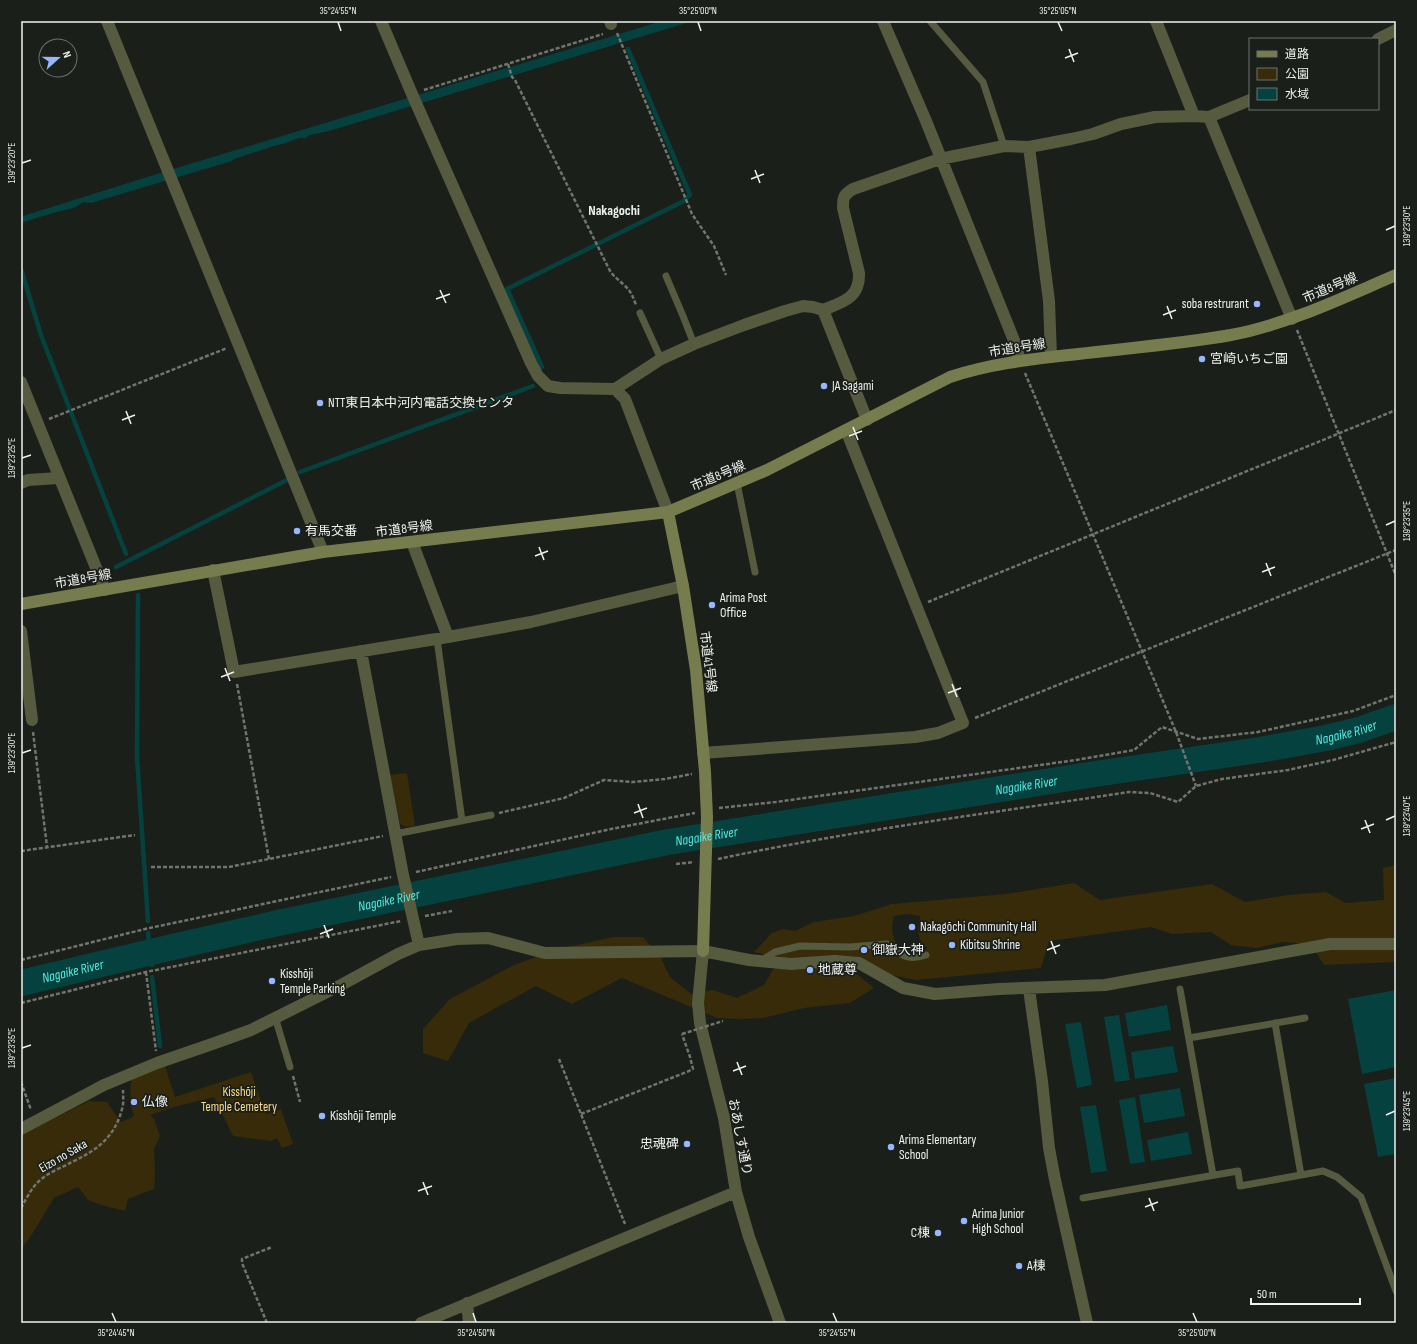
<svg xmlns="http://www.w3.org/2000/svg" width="1417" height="1344" font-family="'Sofia Sans Condensed','Noto Sans JP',sans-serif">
<rect width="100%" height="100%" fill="#1a1f19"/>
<!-- green -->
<path fill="#372b09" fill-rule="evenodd" d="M407,773L415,826L406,827L400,824L390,775Z
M1396,865V962L1324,965L1311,944L1283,942L1256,948L1231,945L1211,932L1172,934L1151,927L1049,941L1041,968L916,980L880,973L853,960L805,963L771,956L754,952L772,933L783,929L795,931L814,922L854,916L892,904L1006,894L1074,883L1100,900L1212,884L1245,902L1288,895L1326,892L1346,903L1384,900L1383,868ZM907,914L920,916C918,930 916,939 927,948L923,954L917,956L910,953L905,954C893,942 890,932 894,916Z
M613,937H643L661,958L670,977L691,994L713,990L737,998L764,985L774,968L800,970L831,966L858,975L874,988L850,1003L804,1008L763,1018L741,1019L717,1018L622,978L572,1004L536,986L469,1023L448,1061L423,1053V1029L450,999L512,966L554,950Z
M165,1066L175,1097L251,1072L266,1114L281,1109L293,1144L282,1148L277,1138L271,1141L233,1136L214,1097L174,1107L150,1115L154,1119L160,1136L154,1149L155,1175L154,1189L128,1199L125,1211L101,1205L88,1200L78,1187L54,1198L29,1239L21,1248V1135L89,1101L107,1102L121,1122L131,1118L134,1115L130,1103L131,1079Z"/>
<!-- water -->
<path fill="#05423f" d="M662,21H693L329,131L310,135L306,138H299L286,143L274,146L234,159L232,161L91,203L83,202C76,209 67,209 57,212C45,215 33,219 21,223V216H23L160,173Z
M1396,990V1067L1362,1074L1348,999Z
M1167,1005L1171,1030L1129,1037L1125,1013Z
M1119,1015L1130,1080L1115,1082L1104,1017Z
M1081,1022L1092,1085L1077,1088L1065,1024Z
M1173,1046L1178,1072L1135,1079L1131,1052Z
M1396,1078V1154L1378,1157L1364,1084Z
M1180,1088L1185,1116L1144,1123L1139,1095Z
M1135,1097L1145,1162L1130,1164L1119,1100Z
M1096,1105L1107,1171L1091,1173L1080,1107Z
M1188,1132L1192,1154L1151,1161L1147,1140Z"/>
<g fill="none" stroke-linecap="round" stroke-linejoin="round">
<!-- stream -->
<path stroke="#05423f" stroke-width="4.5" d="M21,269L41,335L126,554
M542,367L507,289L682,202L690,195L628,49
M300,472L533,386
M116,567L289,479
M138,595L137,757L148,921
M148,933L152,965
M152,977L160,1046"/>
<!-- river -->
<path stroke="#05423f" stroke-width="26" id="s1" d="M21,983L177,946L278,923L668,842L1095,774L1259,750L1326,738L1359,730L1396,717"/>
<!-- path -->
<path stroke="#717570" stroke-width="2.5" stroke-dasharray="4 2" stroke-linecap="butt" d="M617,33L692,214L714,246L726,275
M508,64L512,77L515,80L610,271C614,277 619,280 624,285C631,291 633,297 636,305
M424,90L603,34
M1297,330L1396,576
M1025,373L1176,732L1196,786
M49,419L227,348
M928,602L1396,410
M237,684L269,859
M975,718L1396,550
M33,732L47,847
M719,808L776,802L1076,760L1134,750L1162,727L1198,739L1258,732L1353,711L1396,695
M499,813L564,798L604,780L633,782L665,779L692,774
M21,851L135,835
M718,859C854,830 992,813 1129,792L1150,793L1178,802L1196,786L1222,779L1288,770L1333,760L1396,742
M676,864L694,862
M151,867H229L383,836
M416,872L611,829L695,813
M425,916L452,911
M21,960L145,929L391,877
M146,972L156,1051
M21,1003L146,972L401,921
M559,1059L625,1224
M293,1076L300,1102
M21,1082L31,1110
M581,1114L689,1071L693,1069L690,1057L682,1034
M21,1208C26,1199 31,1189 38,1182C47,1173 61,1168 72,1162C97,1150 115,1137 122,1109C124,1103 123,1096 123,1090
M267,1323L242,1263V1259L272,1247"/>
<!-- lane -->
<path stroke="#565a3e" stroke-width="7" d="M930,21L983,82L1004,146
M666,276L683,316L694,344
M640,313L661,359
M737,483L755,572
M437,639L462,821
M395,834L491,815
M762,960L775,952L800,946L850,947L887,944C902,956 907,961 926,955
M1180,989L1213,1175
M275,1017L290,1067
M1275,1023L1301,1175
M1189,1038L1305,1018
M1083,1198L1238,1171L1240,1186L1323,1171L1337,1177L1361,1197L1396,1291"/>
<!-- street -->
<path stroke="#565a3e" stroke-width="12" d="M107,21L323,552
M381,21L412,94L531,363L538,376L548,386L560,388L615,389L661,359L694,344L744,325L785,311L803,306L813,307L823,310C843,302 860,298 859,273L843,208C843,198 843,195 853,189L940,159L1004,146L1029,147L1071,139L1093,134L1121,124L1155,117L1194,116L1209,117L1250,100
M610,21L611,24
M883,21L926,121L1015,343L1020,360
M1156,21L1194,116
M1378,39L1396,30
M1209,117L1292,319
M1029,147L1049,301L1051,357
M823,310L867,420
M21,382L105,590
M615,389L625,399L668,512
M21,483L28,480L59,478
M412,542L448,637
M213,570L234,672L448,637L531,622L683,586
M21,631L32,720
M361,651L403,875L419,945
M703,753L915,737L938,733L963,723L846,430
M703,951L698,1003L700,1023L724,1118L736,1192L749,1237L780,1323
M1029,989L1042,1081L1049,1148L1055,1180L1087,1323
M21,1129L104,1085L157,1063L215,1043L251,1030L341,985L398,954L419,945L457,939L488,938L545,953L703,951L749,960L791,964L835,961L859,963L903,988L935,994L999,989L1105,985L1330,944H1396
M467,1303L469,1323
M421,1323L736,1192"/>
<!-- secondary -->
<path stroke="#777c4f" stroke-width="12" d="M668,512L683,586L696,670L705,772L707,817L703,951
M21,604L323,552L668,512L767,470L950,377C992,363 1034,359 1078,354C1129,348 1180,344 1231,335C1289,324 1342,298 1396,275"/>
<!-- path-bridge -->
<path stroke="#717570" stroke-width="2.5" stroke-dasharray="4 2" stroke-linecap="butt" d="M682,1034L723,1021"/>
</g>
<!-- ticks -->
<path fill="none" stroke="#eff2ee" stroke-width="1.5" d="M338,22L341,31M698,22L701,31M1058,22L1062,31M1069,49L1074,62M1065,58L1078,53M22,163L31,160M755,170L760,183M751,179L764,174M1386,230L1395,226M440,290L446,303M436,299L450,294M1167,306L1172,319M1163,315L1176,310M126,411L131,424M122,420L135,415M853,427L858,440M849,436L862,431M22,458L31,455M1386,525L1395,521M539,547L544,560M535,556L548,551M1266,563L1271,576M1262,572L1275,567M225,668L230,681M221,677L234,672M952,684L957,697M948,693L961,688M22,753L31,750M638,804L643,818M634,813L647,808M1365,820L1370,833M1386,820L1395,816M1361,829L1374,824M324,925L329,938M320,934L333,929M1051,941L1056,954M1047,950L1060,945M22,1048L31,1045M737,1062L742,1075M733,1071L746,1066M1386,1115L1395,1111M423,1182L428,1195M418,1191L432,1186M1149,1198L1154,1211M1145,1207L1158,1202M112,1313L116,1322M473,1313L476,1322M833,1313L837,1322M1193,1313L1197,1322"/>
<!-- markers -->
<g fill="#97b6fd" stroke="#1a1f19" stroke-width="1.5">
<circle cx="1257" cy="304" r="4"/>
<circle cx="1202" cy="359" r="4"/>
<circle cx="824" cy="386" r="4"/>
<circle cx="320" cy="403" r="4"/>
<circle cx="297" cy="531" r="4"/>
<circle cx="712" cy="605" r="4"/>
<circle cx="912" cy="927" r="4"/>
<circle cx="952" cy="945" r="4"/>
<circle cx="864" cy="950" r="4"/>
<circle cx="810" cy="970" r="4"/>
<circle cx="272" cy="981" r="4"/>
<circle cx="134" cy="1102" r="4"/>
<circle cx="322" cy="1116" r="4"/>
<circle cx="687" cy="1144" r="4"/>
<circle cx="891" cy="1147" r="4"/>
<circle cx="964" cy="1221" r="4"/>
<circle cx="938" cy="1233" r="4"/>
<circle cx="1019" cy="1266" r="4"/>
</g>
<g text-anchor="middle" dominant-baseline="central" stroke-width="3.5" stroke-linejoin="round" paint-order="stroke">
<!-- street labels -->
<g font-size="13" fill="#eff2ee" stroke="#1a1f19">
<text transform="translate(1330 288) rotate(-23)">市道8号線</text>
<text transform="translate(1017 348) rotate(-9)">市道8号線</text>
<text transform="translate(718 476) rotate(-23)">市道8号線</text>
<text transform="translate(404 529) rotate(-7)">市道8号線</text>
<text transform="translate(83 579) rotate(-10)">市道8号線</text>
<text transform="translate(708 662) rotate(83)">市道41号線</text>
<text transform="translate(740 1137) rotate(79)">おあしす通り</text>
<text transform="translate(63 1156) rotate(-30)">Eizo no Saka</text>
</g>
<!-- poi labels -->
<g font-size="13" fill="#eff2ee" stroke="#1a1f19" text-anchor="start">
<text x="1249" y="304" text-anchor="end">soba restrurant</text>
<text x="1210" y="359">宮崎いちご園</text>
<text x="832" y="386">JA Sagami</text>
<text x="328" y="403">NTT東日本中河内電話交換センタ</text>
<text x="305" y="531">有馬交番</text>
<text x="720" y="598">Arima Post<tspan x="720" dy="15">Office</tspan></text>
<text x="920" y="927">Nakagōchi Community Hall</text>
<text x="960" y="945">Kibitsu Shrine</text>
<text x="872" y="950">御嶽大神</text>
<text x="818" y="970">地蔵尊</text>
<text x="280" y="974">Kisshōji<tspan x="280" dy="15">Temple Parking</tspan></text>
<text x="142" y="1102">仏像</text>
<text x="330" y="1116">Kisshōji Temple</text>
<text x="899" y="1140">Arima Elementary<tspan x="899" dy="15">School</tspan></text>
<text x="679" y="1144" text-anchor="end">忠魂碑</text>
<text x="972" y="1214">Arima Junior<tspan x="972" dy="15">High School</tspan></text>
<text x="930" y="1233" text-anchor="end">C棟</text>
<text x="1027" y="1266">A棟</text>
</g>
<!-- park labels -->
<g font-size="13" fill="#fcdd91" stroke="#1a1f19">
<text x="239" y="1092">Kisshōji<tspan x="239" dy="15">Temple Cemetery</tspan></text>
</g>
<!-- neighbourhood labels -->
<g font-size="14" font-weight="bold" fill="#eff2ee" stroke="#1a1f19">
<text x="614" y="210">Nakagochi</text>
</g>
<!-- water labels -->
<g font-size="14" font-style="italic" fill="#54e9e1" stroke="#1a1f19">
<text stroke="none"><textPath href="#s1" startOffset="1349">Nagaike River</textPath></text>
<text stroke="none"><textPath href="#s1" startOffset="1025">Nagaike River</textPath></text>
<text stroke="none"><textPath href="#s1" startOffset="701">Nagaike River</textPath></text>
<text stroke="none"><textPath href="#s1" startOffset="377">Nagaike River</textPath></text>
<text stroke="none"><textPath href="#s1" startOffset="53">Nagaike River</textPath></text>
</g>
</g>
<!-- border -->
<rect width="1417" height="1344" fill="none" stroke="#1a1f19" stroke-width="44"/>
<!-- legend -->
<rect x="1249" y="38" width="130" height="72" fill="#1a1f19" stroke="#6f736e"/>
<rect x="1257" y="51" width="20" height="6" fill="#777c4f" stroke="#6f736e"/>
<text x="1285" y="58" font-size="12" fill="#eff2ee">道路</text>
<rect x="1257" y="68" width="20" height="12" fill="#372b09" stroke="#6f736e"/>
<text x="1285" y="78" font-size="12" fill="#eff2ee">公園</text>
<rect x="1257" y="88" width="20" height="12" fill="#05423f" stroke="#6f736e"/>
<text x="1285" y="98" font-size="12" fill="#eff2ee">水域</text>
<!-- north arrow -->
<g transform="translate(58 58) rotate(69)"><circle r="19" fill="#1a1f19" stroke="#6f736e"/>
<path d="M0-3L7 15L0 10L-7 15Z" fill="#97b6fd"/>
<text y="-6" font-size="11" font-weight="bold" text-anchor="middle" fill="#eff2ee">N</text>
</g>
<!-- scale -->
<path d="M1251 1298v6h109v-6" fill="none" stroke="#eff2ee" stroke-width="2"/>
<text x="1257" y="1298" font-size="12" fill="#eff2ee" stroke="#1a1f19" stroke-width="3" paint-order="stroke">50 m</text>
<rect x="22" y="22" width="1373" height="1300" fill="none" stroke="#eff2ee" stroke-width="1.5"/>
<g font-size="10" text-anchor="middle" fill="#eff2ee">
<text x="338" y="14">35°24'55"N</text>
<text x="698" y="14">35°25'00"N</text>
<text x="1058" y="14">35°25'05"N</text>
<text transform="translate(11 163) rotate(-90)" y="4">139°23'20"E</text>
<text transform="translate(1406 226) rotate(-90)" y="4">139°23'30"E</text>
<text transform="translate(11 458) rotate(-90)" y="4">139°23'25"E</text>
<text transform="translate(1406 521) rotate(-90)" y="4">139°23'35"E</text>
<text transform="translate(11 753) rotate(-90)" y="4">139°23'30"E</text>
<text transform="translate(1406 816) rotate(-90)" y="4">139°23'40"E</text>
<text transform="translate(11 1048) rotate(-90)" y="4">139°23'35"E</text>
<text transform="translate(1406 1111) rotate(-90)" y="4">139°23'45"E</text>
<text x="116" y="1336">35°24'45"N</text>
<text x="476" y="1336">35°24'50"N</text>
<text x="837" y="1336">35°24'55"N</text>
<text x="1197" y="1336">35°25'00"N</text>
</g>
</svg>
